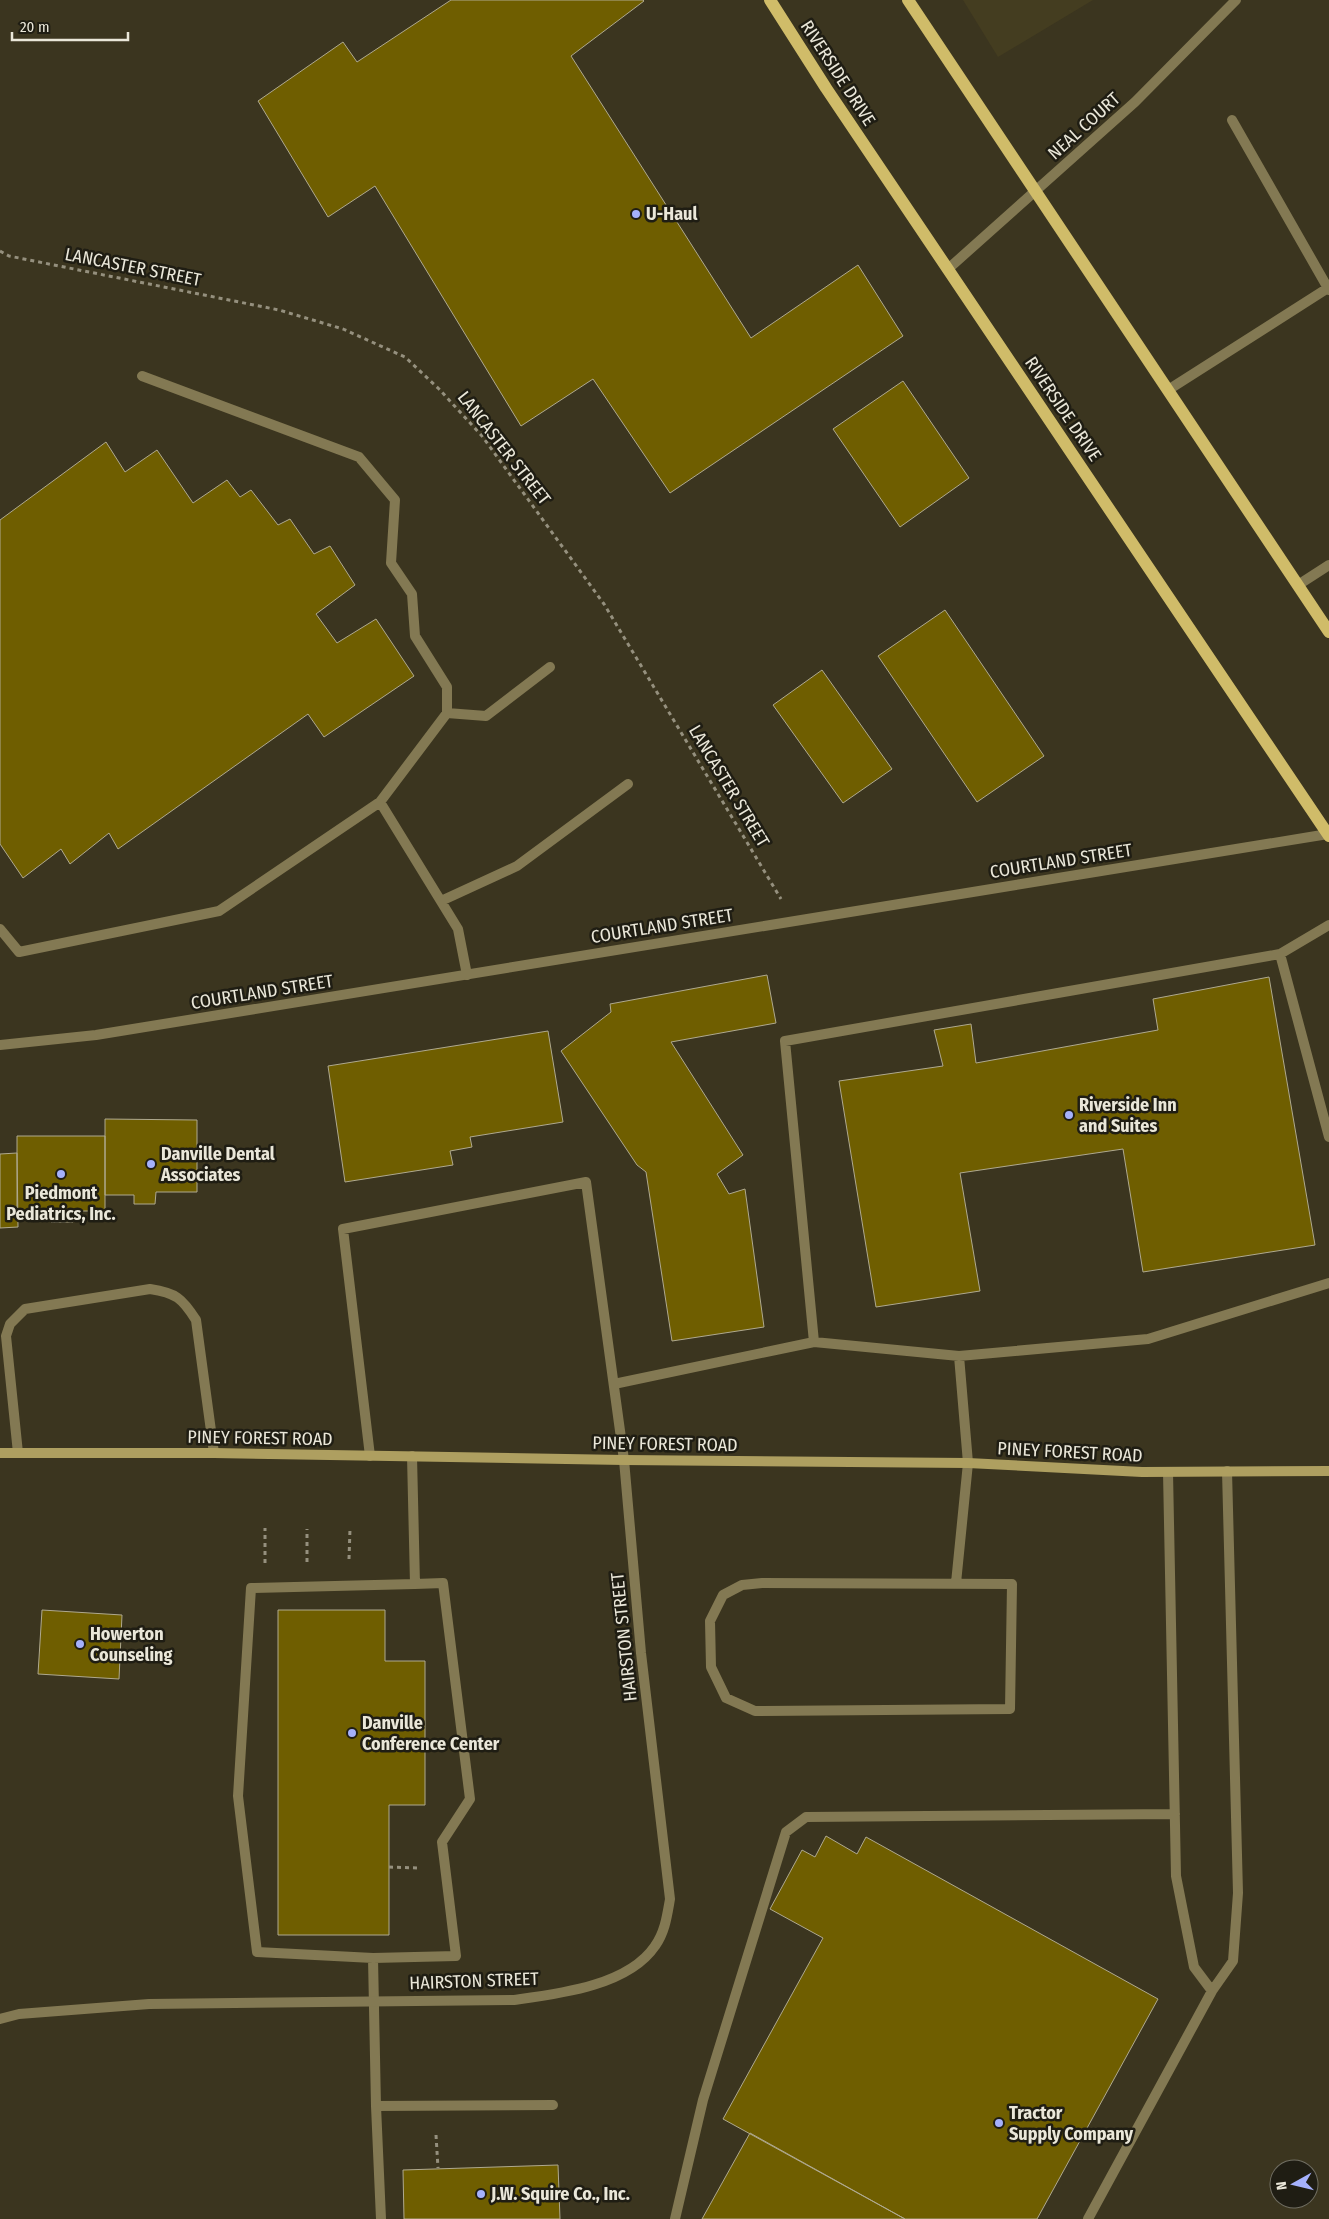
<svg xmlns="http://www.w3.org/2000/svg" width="1329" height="2219" font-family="'Fira Sans Condensed',sans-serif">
<rect width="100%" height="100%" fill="#3b351f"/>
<!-- built -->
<path fill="#443d20" d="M963,0H1093L998,57Z"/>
<!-- building -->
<path fill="#6f5e00" stroke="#afa98f" d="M451,0H643L644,1L571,56L751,338L858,265L903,336L670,493L593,379L521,426L375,186L328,217L258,101L343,42L357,62Z
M903,381L969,478L900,527L833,429Z
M106,442L125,472L157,450L193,503L227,480L240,497L251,490L278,525L290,519L314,554L330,546L355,585L316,614L337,643L376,619L414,676L324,737L308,714L118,849L109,833L70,864L61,849L23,878L0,844V520Z
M945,610L1044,756L977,802L878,656Z
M822,670L892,769L843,803L773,705Z
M767,975L776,1023L671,1042L743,1155L717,1174L729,1194L745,1189L764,1327L672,1341L646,1172L637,1165L561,1051L611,1012L610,1004Z
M1269,977L1315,1245L1143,1272L1123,1149L960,1173L980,1291L876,1307L839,1081L943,1066L934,1030L971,1024L976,1063L1158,1030L1153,999Z
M548,1031L563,1122L470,1137L472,1147L450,1151L453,1165L345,1182L328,1066Z
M105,1119L197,1120V1192H156L155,1204H134V1195H105Z
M17,1136H105V1211H73V1222H51V1211H17Z
M17,1153L18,1227L0,1228V1154Z
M42,1610L122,1615L119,1679L38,1674Z
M278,1610H385V1661H425V1805H389V1935H278Z
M826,1836L857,1854L866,1837L1158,1999L1037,2219H905L723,2119L823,1938L770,1909L802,1850L815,1857Z
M750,2133L905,2219H702Z
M558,2165L560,2219H404L403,2170Z"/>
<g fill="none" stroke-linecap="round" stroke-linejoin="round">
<!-- path -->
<path stroke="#95907e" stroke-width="3" stroke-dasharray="4 4" stroke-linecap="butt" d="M0,251L9,256L279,310L343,329L405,357L439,389L482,436L604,604L781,899
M349,1559L350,1529
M307,1562V1529
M265,1563V1528
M389,1867L420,1868
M436,2135L438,2168"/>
<!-- service -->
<path stroke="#837953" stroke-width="10" d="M1232,120L1329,290
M142,376L359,457L395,500L391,563L412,594L415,636L447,687V713
M1168,390L1328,288
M1298,585L1329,565
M380,802L458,929L467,975
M441,901L517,866L628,784
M0,929L19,952L219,911L380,802L447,713L486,716L550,667
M1280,954L1329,1137
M959,1356L1148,1339L1329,1283
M614,1384L814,1342
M18,1453L6,1336L10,1324L25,1309L150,1289C176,1293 182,1298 196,1320L214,1453
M370,1456L343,1229L586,1182L624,1460
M1168,1472L1176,1876L1194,1967L1212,1991L1233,1961L1238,1893L1227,1471
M762,1583L1012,1584L1010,1709L755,1711L726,1698L711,1667L710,1621L723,1595L742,1585Z
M956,1583L968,1463L959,1356L814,1342L785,1041L1280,954L1329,925
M373,1958L456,1956L442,1842L470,1799L443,1583L415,1584
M376,2106L553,2105
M381,2219L376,2106L373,1958L257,1952L238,1796L251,1588L415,1584L412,1456
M675,2219L703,2100L786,1832L806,1817L1175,1814
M1088,2219L1212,1991"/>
<!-- minor -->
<path stroke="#837953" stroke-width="10" d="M948,269L1135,102L1236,0
M0,1045L96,1035L1328,834
M0,2019L19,2014L149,2004L514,2000C558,1994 628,1986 655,1946C665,1932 667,1916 670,1899L641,1653L624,1460"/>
<!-- secondary -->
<path stroke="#ae9f60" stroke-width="10" d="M0,1453H214L624,1460L968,1463L1142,1472L1329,1471"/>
<!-- primary -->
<path stroke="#d0bc69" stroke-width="12" d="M770,0L826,88L1329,836
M908,0L1329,632"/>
</g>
<!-- markers -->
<g fill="#a5b1fc" stroke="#1f1d13" stroke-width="2">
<circle cx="636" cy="214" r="5"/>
<circle cx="1069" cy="1115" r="5"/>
<circle cx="151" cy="1164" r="5"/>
<circle cx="61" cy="1174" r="5"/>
<circle cx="80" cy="1644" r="5"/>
<circle cx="352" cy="1733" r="5"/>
<circle cx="999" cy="2123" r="5"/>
<circle cx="481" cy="2194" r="5"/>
</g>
<g text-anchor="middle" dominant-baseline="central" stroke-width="5" stroke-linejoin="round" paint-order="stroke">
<!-- street labels -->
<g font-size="18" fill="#eae7d9" stroke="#1f1d13">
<text transform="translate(838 73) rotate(57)">RIVERSIDE DRIVE</text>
<text transform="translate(1084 126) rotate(-42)">NEAL COURT</text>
<text transform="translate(133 267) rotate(11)">LANCASTER STREET</text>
<text transform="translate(1063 409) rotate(56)">RIVERSIDE DRIVE</text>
<text transform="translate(504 448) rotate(52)">LANCASTER STREET</text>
<text transform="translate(729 786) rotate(59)">LANCASTER STREET</text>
<text transform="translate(1061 861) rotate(-9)">COURTLAND STREET</text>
<text transform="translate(662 926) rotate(-9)">COURTLAND STREET</text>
<text transform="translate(262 992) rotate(-9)">COURTLAND STREET</text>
<text transform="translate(260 1438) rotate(1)">PINEY FOREST ROAD</text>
<text transform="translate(665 1444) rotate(1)">PINEY FOREST ROAD</text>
<text transform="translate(1070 1452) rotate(3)">PINEY FOREST ROAD</text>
<text transform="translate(624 1637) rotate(-96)">HAIRSTON STREET</text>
<text transform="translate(474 1981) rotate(-2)">HAIRSTON STREET</text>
</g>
<!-- poi labels -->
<g font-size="18" font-weight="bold" fill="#eae7d9" stroke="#1f1d13" text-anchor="start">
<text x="646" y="214">U-Haul</text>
<text x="1079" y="1105">Riverside Inn<tspan x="1079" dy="21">and Suites</tspan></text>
<text x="161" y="1154">Danville Dental<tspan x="161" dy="21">Associates</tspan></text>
<text x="61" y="1193" text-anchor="middle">Piedmont<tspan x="61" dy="21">Pediatrics, Inc.</tspan></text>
<text x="90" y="1634">Howerton<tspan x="90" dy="21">Counseling</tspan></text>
<text x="362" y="1723">Danville<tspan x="362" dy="21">Conference Center</tspan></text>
<text x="1009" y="2113">Tractor<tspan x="1009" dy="21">Supply Company</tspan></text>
<text x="491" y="2194">J.W. Squire Co., Inc.</text>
</g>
</g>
<!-- north arrow -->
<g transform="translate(1294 2184) rotate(262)"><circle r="24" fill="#1f1d13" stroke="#706e62"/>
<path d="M0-4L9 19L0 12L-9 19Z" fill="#a5b1fc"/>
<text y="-8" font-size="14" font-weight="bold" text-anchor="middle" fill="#eae7d9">N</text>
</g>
<!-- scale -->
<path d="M12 32v8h116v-8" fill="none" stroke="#eae7d9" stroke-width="2.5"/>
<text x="20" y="32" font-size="15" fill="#eae7d9" stroke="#1f1d13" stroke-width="4" paint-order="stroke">20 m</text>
</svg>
